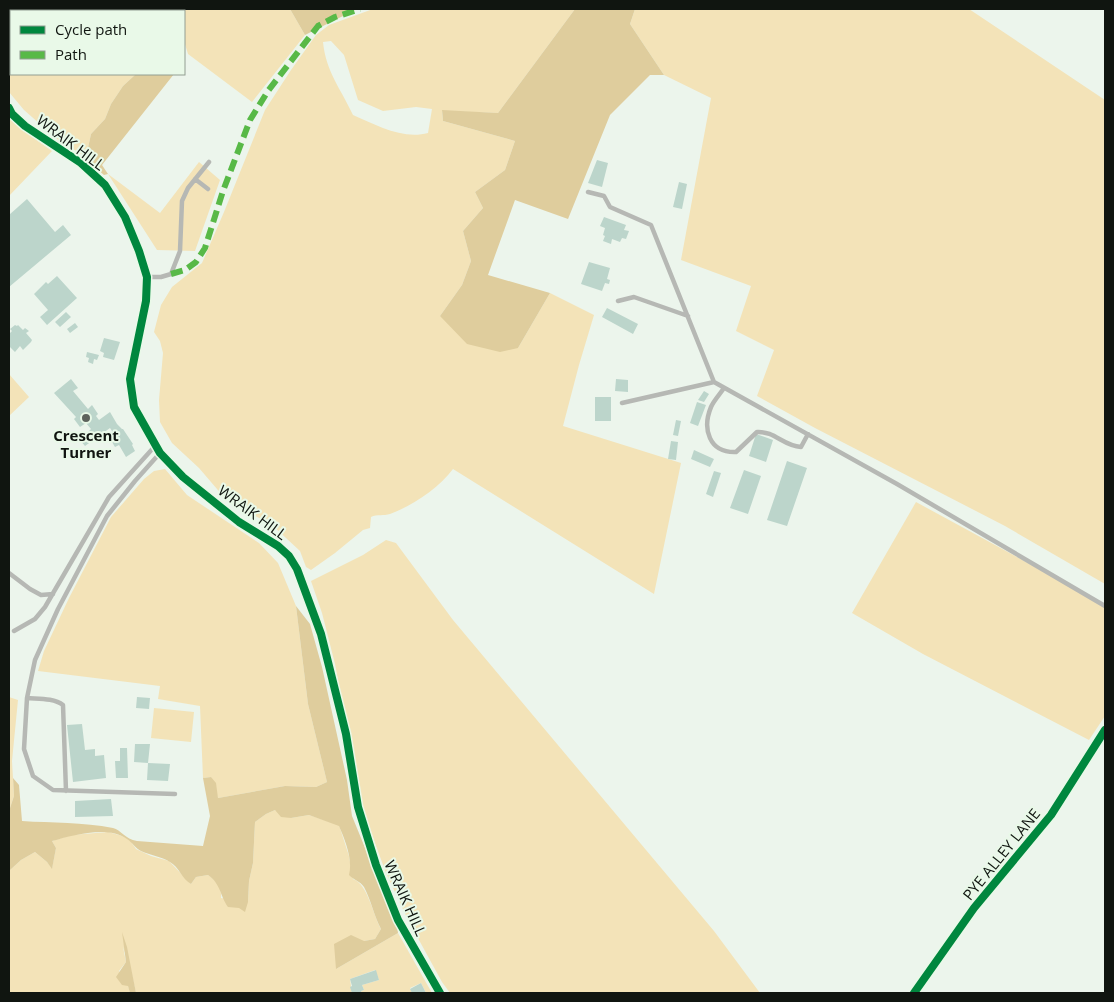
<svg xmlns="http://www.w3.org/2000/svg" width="1114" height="1002" font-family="'Open Sans',sans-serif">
<rect width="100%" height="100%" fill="#ecf5ec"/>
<!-- green -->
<path fill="#f3e3b8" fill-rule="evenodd" d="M9,9H290L305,35L252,102L188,54L184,41V11H11V74H136L123,86L111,104L105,119L91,134L86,157L57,139L24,110L9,92Z
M373,9H575L498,113L442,111L443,121L515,141L505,170L475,192L483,208L463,231L471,261L462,285L440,316L518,348L550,293L594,315L579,365L563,426L681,463L654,594L453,469C439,488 412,506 390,514C384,516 377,514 371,517L370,528L363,530L335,553L311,570L306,567L300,551L272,525L246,511L233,498L223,496L199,468L172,443L160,422L159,400L163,353L160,341L154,332L161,305L172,287L202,263L224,212L265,110L291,70L316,35L329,25ZM331,41L344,55L358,100L383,111L416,107L432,109L428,133C403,140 376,125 353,115C341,89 326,72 323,42Z
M635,9H969L1105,100V584L1005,526L815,428L757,396L774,350L736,331L751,286L681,260L711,98L664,75L630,24Z
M9,116L31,136L52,151L9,196Z
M199,162L220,180L195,251L157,250L108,174L160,213Z
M9,374L29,397L9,416Z
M165,469L187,495L259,543L278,563L296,606L308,704L327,782L316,787L285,786L218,798L211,777L203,778L200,706L158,699L160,686L38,671L44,651L69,598L111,517L144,479L154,471Z
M916,502L1105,605V716L1089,740L923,654L852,613Z
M386,540L396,543L453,620L714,931L760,993H450L442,982L408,920L386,873L362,808L335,664L322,613L311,581L363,555Z
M9,697L18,700L12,761L14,796L9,811Z
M154,708L194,712L191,742L151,738Z
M275,810L291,818L309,815L339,825L349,856L353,879C368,884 373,915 381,929L375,939L364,941L336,969L398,933L432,993H426L421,983L410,988L412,993H362L361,991L364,990L362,985L379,980L375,970L350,979L352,993H136L131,971L123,947L126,962L119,971L128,985L130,993H9V871L21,860L35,852L47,862L52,868L56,848L52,841L71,835L108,832L119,835L129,839L136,849L151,856L169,861L191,884L196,877L208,875C217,881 222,888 221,898L248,902L249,881L253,863L255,822L266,814Z"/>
<!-- forest -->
<path fill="#dfcd9d" d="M290,9H357L305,35Z
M575,9H635L630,24L664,75H650L610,115L568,219L515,200L488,275L550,293L518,348L500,352L467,344L440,316L462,285L471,261L463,231L483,208L475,192L505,170L515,141L443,121L442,110L498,113Z
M136,74H174L102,165L108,174L104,175L90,163L86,157L91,134L105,119L111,104L123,86Z
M296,606L310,624L322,667L347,780L352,816L397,926L398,933L336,969L334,944L351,935L364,941L375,939L381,929C374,916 371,900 364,887C360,881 354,880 349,875C353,859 345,840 339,826L309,815L291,818L281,817L275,810L266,814L255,822L253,863L249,881L248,902L245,912L239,908L228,907C220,896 221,884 208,875L196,877L191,884C182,879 179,867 170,862C163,857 150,855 141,851C135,848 133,843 127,839C108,825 73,835 52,841L56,848L52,869L47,862L35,852L21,860L9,871V811L14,796L13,778L19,785L22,821C52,823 83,822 113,828C121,830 125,839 137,841L203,846L210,816L203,778L211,777L216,783L218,798L285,786L316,787L327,782L308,704Z
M122,932L127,947L136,993H130L128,986L122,985L116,977L126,962Z"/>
<!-- building -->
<path fill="#bcd5cb" d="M597,160L608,163L602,187L588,183Z
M679,182L687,184L682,209L673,207Z
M27,199L55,232L63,225L71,235L9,287V215Z
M604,217L626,225L624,230L629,231L626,239L622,238L620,242L612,239L611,244L603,241L605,236L603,235L605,228L600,226Z
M589,262L610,268L607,279L610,280L609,284L605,283L602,291L581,284Z
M57,276L77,298L47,325L40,317L48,310L34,294L46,282L48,284Z
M607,308L638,324L633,334L602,317Z
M66,312L71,317L60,327L55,322Z
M75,323L78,327L70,333L67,329Z
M15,325L17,326L18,325L23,330L25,328L29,331L26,333L32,340L31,342L23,350L20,346L15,352L9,346V334L12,331L10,329Z
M104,338L120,342L114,360L103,357L104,353L100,351Z
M87,352L99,355L97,360L94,359L93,364L88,362L89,358L86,357Z
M71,379L78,388L73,391L88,409L92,405L98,414L96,416L99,420L110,412L117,424L122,429H123L133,444L132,445L135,451L126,457L119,445L115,447L109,437L114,434L110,428L85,446L80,440L91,429L86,423L80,427L74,419L76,417L54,393Z
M616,379L628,380V392L615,391Z
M704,391L709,394L704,402L698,400Z
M595,397H611V421H595Z
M697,402L706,405L698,426L690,423Z
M676,420L681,421L678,436L673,435Z
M756,434L773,440L766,462L749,456Z
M671,441L678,442L676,460L668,459Z
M694,450L714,459L710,467L691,459Z
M787,461L807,468L787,526L767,520Z
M744,470L761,476L748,514L730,508Z
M714,471L721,473L713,497L706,494Z
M137,697L150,698L149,709L136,708Z
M82,724L85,750L95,749V756L104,755L106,778L73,782L67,725Z
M135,744H150L148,763L134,762Z
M120,748H127L128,778H116L115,761H120Z
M148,763L170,764L168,781L147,780Z
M111,799L113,816L75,817V801Z
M376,970L379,980L362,985L364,990L361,991L362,993H352L350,987L352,986L350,979Z
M421,983L426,993H412L410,989Z"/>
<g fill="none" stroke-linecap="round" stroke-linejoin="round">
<!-- lane -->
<path stroke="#b6b8b4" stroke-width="4.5" d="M195,179L208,189
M588,192L604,196L610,207L651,225L714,382L897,484L1105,606
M147,277H161L171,274L180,251L182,201L188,188L209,162
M618,301L634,297L688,316
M724,388C720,394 714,400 711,407C702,429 709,453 736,452L757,432C775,431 783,446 801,447L808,434
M622,403L714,382
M160,453L135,481L107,516L58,609L35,660L27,698L24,749L33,776L53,790L175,794
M9,573L30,589L41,595L53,594
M14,631L35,619L45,607L109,497L155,446
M27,698C38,699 54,698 63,705L66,791"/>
<!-- street -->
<path stroke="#b6b8b4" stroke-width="9" d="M9,108L12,114L25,126L81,163L105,185L125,217L139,251L147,277L146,301L130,379L134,407L160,453L183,477L239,522L278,546L289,556L297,569L321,634L346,734L358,807L376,865L398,920L440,993
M914,993L974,908L1051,815L1105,730"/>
<!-- quiet -->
<path stroke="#58b947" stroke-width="6" stroke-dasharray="12 6" stroke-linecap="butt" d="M171,274L185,270L196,262L205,248L223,191L250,120L268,91L318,26L335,17L360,9"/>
<!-- cycleway casing -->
<g stroke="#e9f9e8" stroke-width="11">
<path id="cycleway" d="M9,108L12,114L25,126L81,163L105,185L125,217L139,251L147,277L146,301L130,379L134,407L160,453L183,477L239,522L278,546L289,556L297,569L321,634L346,734L358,807L376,865L398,920L440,993
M914,993L974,908L1051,815L1105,730"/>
</g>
<!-- cycleway -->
<use href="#cycleway" stroke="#00873e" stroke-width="8"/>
</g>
<!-- markers -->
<circle fill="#5d635d" stroke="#e9f9e8" stroke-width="2" cx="86" cy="418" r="5"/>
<g text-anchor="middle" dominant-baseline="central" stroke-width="4" stroke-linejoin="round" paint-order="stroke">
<!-- street labels -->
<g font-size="15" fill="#101510" stroke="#e9f9e8">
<text transform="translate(71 142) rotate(37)">WRAIK HILL</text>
<text transform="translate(253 512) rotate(36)">WRAIK HILL</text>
<text transform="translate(1001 854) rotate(-51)">PYE ALLEY LANE</text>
<text transform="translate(406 898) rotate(66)">WRAIK HILL</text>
</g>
<!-- poi labels -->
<g font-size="15" font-weight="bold" fill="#101510" stroke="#e9f9e8">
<text x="86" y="435">Crescent<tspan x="86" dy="17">Turner</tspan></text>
</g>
</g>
<!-- border -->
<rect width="1114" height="1002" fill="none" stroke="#101510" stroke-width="20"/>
<!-- legend -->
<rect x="10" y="10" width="175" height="65" fill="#e9f9e8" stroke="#929e92"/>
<rect x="20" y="26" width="25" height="8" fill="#00873e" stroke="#929e92"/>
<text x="55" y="35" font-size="15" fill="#101510">Cycle path</text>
<rect x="20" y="51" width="25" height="8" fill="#58b947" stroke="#929e92"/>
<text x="55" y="60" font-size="15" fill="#101510">Path</text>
</svg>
